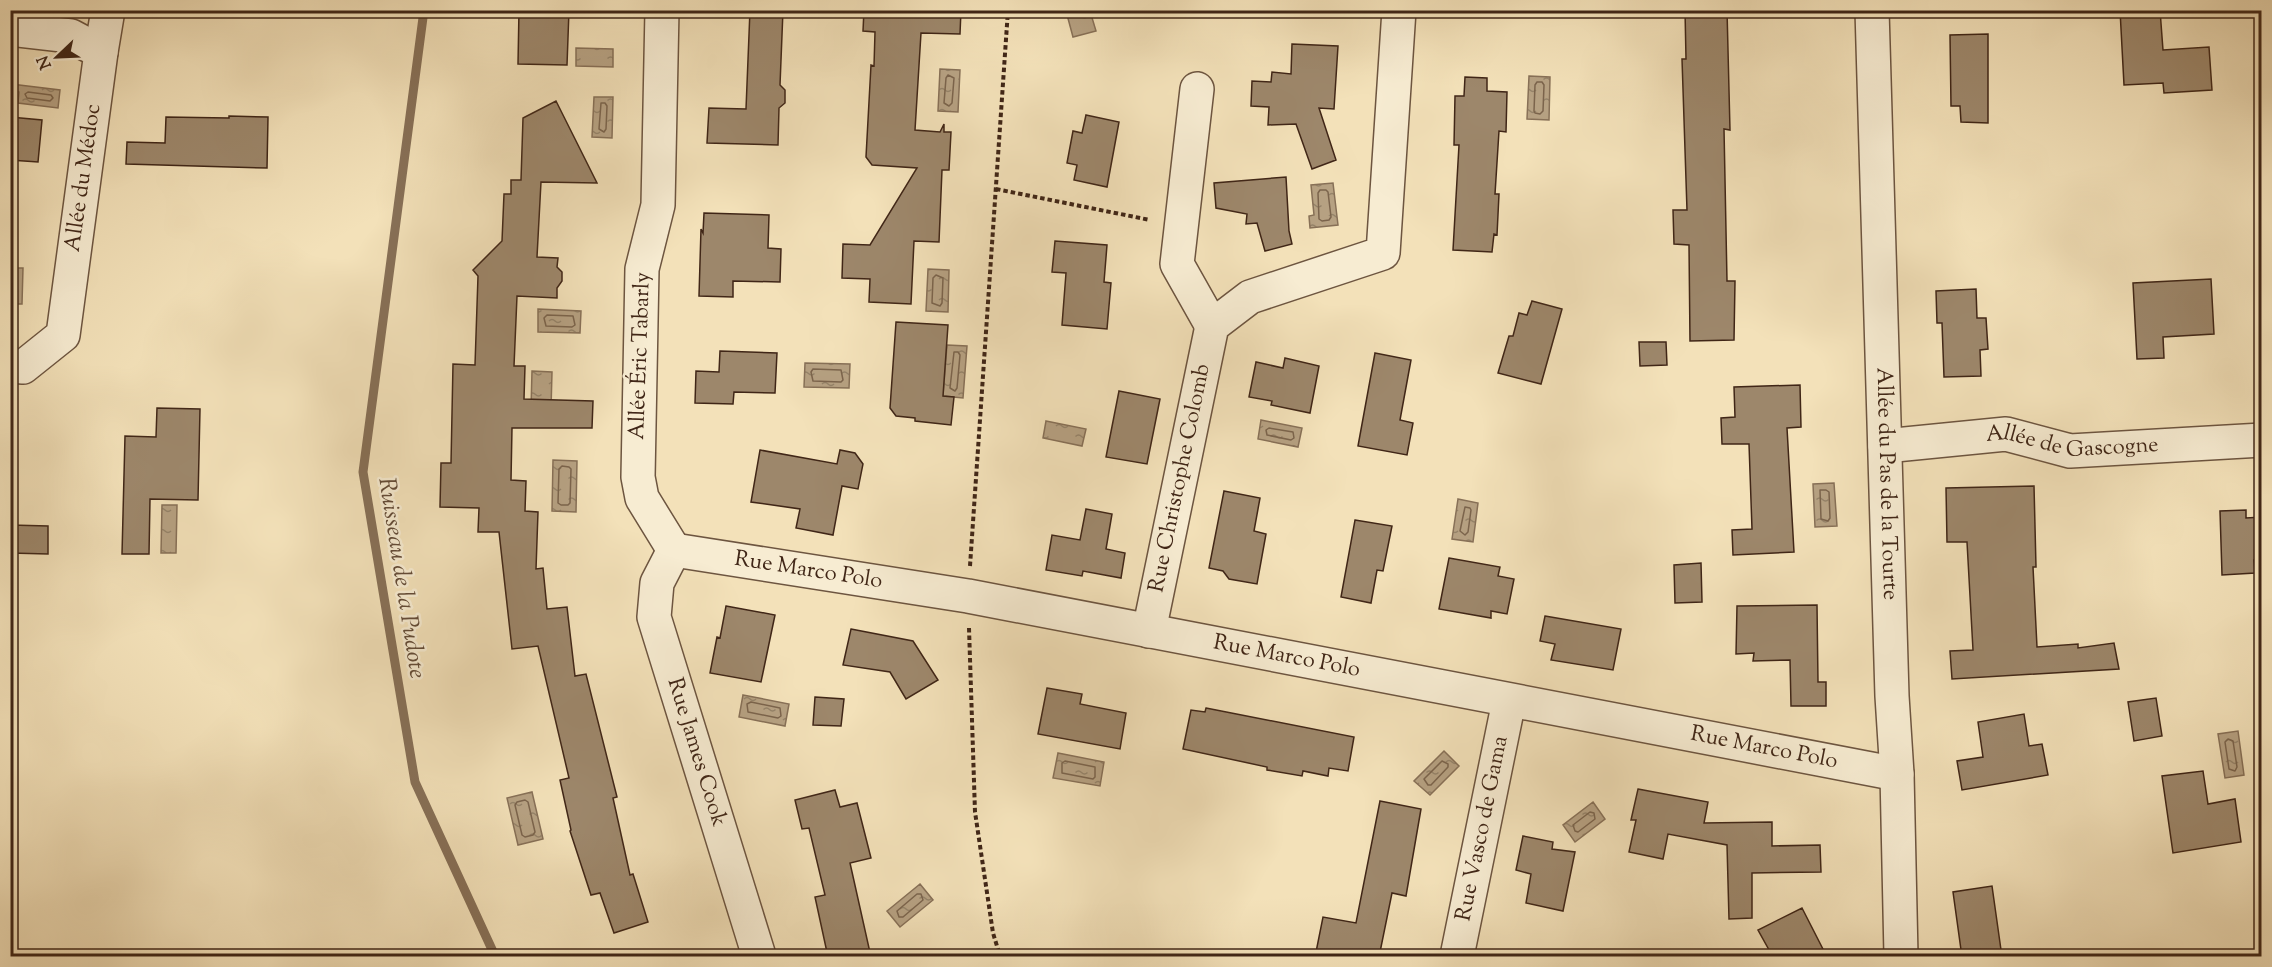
<svg xmlns="http://www.w3.org/2000/svg" width="2272" height="967" font-family="'Sorts Mill Goudy',serif">
<defs>
<pattern id="water-ripples" width="26" height="14" patternUnits="userSpaceOnUse" patternTransform="scale(1.5)"><rect width="26" height="14" fill="#b6a182"/><path d="M2 4q2-2 4 0t4 0M15 11q2-2 4 0t4 0" fill="none" stroke="#958369"/></pattern>
</defs>
<rect width="100%" height="100%" fill="#f3e1b9"/>
<filter id="stains"><feTurbulence type="fractalNoise" baseFrequency=".00333" numOctaves="4"/><feColorMatrix values="0 0 0 0 .2 0 0 0 0 .09 0 0 0 0 .02 0 0 0 .5 -.17"/></filter>
<radialGradient id="worn" r=".72"><stop offset=".6" stop-color="#630" stop-opacity="0"/><stop offset="1" stop-color="#630" stop-opacity=".3"/></radialGradient>
<!-- water -->
<path fill="url(#water-ripples)" stroke="#877057" stroke-width="1.5" d="M1066,11H1090L1096,31L1073,37Z
M576,48L613,49V67L576,66Z
M940,69L960,70L958,112L938,111Z
M1529,76L1550,77L1549,120L1527,119Z
M11,84L60,90L58,108L18,103L19,92L11,90Z
M594,97H613L612,138L592,137Z
M1333,183L1338,225L1310,228L1309,216L1314,215L1311,185Z
M10,268H23L22,304H11Z
M928,269L949,270L948,312L926,311Z
M538,309L581,311L580,333L538,332Z
M947,345L967,346L963,398L943,396Z
M805,363L850,364L849,388L804,387Z
M532,371L552,372L551,409H531Z
M1261,420L1302,428L1298,447L1258,439Z
M1046,421L1086,429L1082,446L1043,438Z
M553,460L577,461L576,512L552,511Z
M1834,483L1837,526L1815,527L1813,484Z
M1458,499L1478,503L1473,542L1452,539Z
M162,505H177L176,553H161Z
M743,695L789,704L785,726L739,717Z
M2238,731L2244,775L2225,778L2218,734Z
M1444,751L1459,766L1430,795L1414,781Z
M1058,753L1104,762L1100,786L1053,778Z
M532,792L543,839L518,845L507,798Z
M1593,802L1605,819L1575,842L1563,825Z
M920,884L933,900L900,927L887,911Z"/>
<g fill="none" stroke-linecap="round" stroke-linejoin="round">
<!-- shore -->
<path stroke="#7b644c" stroke-width="1.5" d="M948,75L954,78L952,103L949,106L944,103L946,78Z
M1537,82H1542L1544,85L1543,111L1540,114L1535,113L1534,111L1535,85Z
M28,92L51,95L53,98L50,101L27,98L25,94Z
M601,103H605L607,106L606,129L604,132L599,129Z
M1320,190H1326L1328,192L1331,217L1329,220L1322,221L1319,219L1318,193Z
M936,275L943,278L942,303L940,306L932,303L933,278Z
M547,315L573,316L575,325L572,327L546,326L544,318Z
M954,352H958L960,355L957,388L955,391L950,388Z
M813,369L841,370L843,380L841,382L813,381L811,372Z
M1269,428L1293,432L1294,438L1291,440L1267,435L1266,430Z
M562,466L569,467L571,469L570,503L568,505H561L558,503L559,469Z
M1820,490H1826L1829,492L1830,518L1828,521L1821,519Z
M1465,507L1470,508L1471,510L1468,532L1465,535L1460,531Z
M751,702L780,708L781,716L778,718L748,712L747,704Z
M2228,739L2233,741L2237,767L2235,771L2229,769L2225,742Z
M1065,761L1095,767V777L1093,779L1062,773V763Z
M1442,761L1448,764V767L1431,785H1428L1424,779Z
M525,800L528,802L535,832L533,835L525,837L522,835L515,805L517,802Z
M1590,812L1594,813L1595,819L1578,832L1575,831L1573,825Z
M917,894H921L923,900L903,917H899L897,911Z"/>
<!-- stream -->
<path stroke="#877057" stroke-width="9" d="M424,10L363,472L415,782L495,956"/>
</g>
<!-- building -->
<path fill="#9d876b" stroke="#402617" stroke-width="1.5" d="M519,10H569L567,65L518,64Z
M750,10H783L780,85L785,90V103L779,108L778,145L707,143L709,108L746,109Z
M864,10H961L960,34L921,33L915,130L940,132L944,124V132H951L949,170H942L939,242L914,241L911,304L869,302L870,279L842,278L843,244L870,245L917,168L872,165L866,157L871,65L874,66L875,32L863,31Z
M1685,10H1727L1730,130L1724,129L1727,281H1735L1734,340L1690,341L1689,245L1674,244L1673,210H1687L1682,59H1686Z
M2120,10H2160L2163,50L2209,47L2212,90L2164,93L2163,83L2124,85Z
M1988,34V123L1961,122L1960,106H1951L1950,35Z
M1292,44L1338,46L1334,109L1319,108L1336,160L1312,169L1296,124L1268,125L1269,107L1251,106L1252,81L1271,82L1272,72L1291,74Z
M1465,77L1487,78V91L1507,92L1506,132L1499,131L1495,194H1499L1497,235L1494,234L1492,252L1453,250L1459,145H1454L1455,96H1464Z
M556,101L597,183L541,182L537,257L558,258L557,267L562,272V281L557,288V298L517,296L514,366H525L524,399L593,401L592,428H512L511,480L526,481L525,511L538,512L536,569L543,568L547,609L567,607L575,676L586,674L617,797L613,798L630,875L633,874L648,922L614,933L600,893L591,895L570,831L571,830L560,780L569,778L538,646L512,649L499,532H478L479,508L440,507L441,463H451L453,364L475,365L478,276L473,270L502,241L504,194H511V180H521L523,118Z
M1086,115L1119,122L1107,187L1074,180L1077,165L1067,163L1073,131L1082,133Z
M229,116L268,117L267,168L126,164L127,142L165,143L166,117L229,118Z
M10,117L42,120L38,162L10,160Z
M1286,177L1289,231L1292,244L1265,251L1257,223L1246,224L1247,214L1216,208L1214,183Z
M704,213L769,215L768,248L781,249L780,282L733,281V297L699,296L701,229L703,233Z
M1055,241L1107,245L1104,282L1111,283L1107,329L1062,325L1066,273L1052,272Z
M2211,279L2214,334L2163,337L2164,358L2137,359L2133,283Z
M1976,289L1977,318H1986L1988,349L1980,350L1981,376L1944,377L1942,323H1937L1936,291Z
M1532,301L1562,309L1541,384L1498,373L1509,336H1513L1519,313L1527,315Z
M896,322L948,325L943,396L954,397L951,425L915,421V418L896,416L890,408Z
M1639,342H1666L1667,365L1640,366Z
M720,351L777,353L775,393L734,392L733,404L695,403L696,371L719,372Z
M1375,353L1411,360L1400,420L1413,423L1407,455L1358,446Z
M1285,358L1319,366L1310,413L1271,405L1272,401L1249,397L1256,362L1283,368Z
M1800,385L1801,427L1787,428L1794,552L1733,555L1732,530L1752,529L1749,444H1722L1721,418L1735,417L1734,387Z
M1119,391L1160,399L1147,464L1106,457Z
M157,408L200,409L198,500L150,499L149,554H122L125,436L156,437Z
M760,450L837,464L840,450L855,453L863,464L858,489L842,486L833,535L796,528L800,509L751,502Z
M2034,486L2036,567H2033L2037,647L2078,644V648L2114,643L2119,669L1952,679L1950,651L1973,650L1967,542H1947L1946,488Z
M1224,491L1260,498L1254,531L1266,534L1257,584L1229,579L1223,571L1209,568Z
M1086,509L1112,514L1106,549L1125,553L1121,578L1083,571L1082,576L1046,570L1052,535L1080,540Z
M2246,510V518L2262,517V559L2254,560L2255,573L2222,575L2220,511Z
M1355,520L1392,526L1383,571L1377,570L1371,603L1341,597Z
M10,525L48,526V554L10,553Z
M1449,558L1500,567L1498,576L1514,579L1507,614L1491,611V618L1439,609Z
M1701,563L1702,602L1675,603L1674,565Z
M1817,605L1818,682H1826V706H1791L1790,660L1753,661L1754,653L1736,654L1737,606Z
M726,606L775,615L761,682L710,673L717,637L720,638Z
M1545,616L1621,629L1613,670L1551,660L1555,644L1540,641Z
M851,629L913,641L938,680L906,699L890,672L843,665Z
M1047,688L1082,694L1080,704L1126,713L1120,749L1038,734Z
M815,697L844,699L841,726L813,725Z
M2156,698L2162,736L2134,741L2128,702Z
M1206,708L1354,737L1348,771L1329,768L1328,776L1303,771L1302,776L1267,770V767L1183,749L1191,710L1205,712Z
M2024,714L2029,746L2042,744L2048,775L1962,790L1957,761L1983,757L1978,722Z
M2203,771L2208,804L2235,799L2241,842L2173,853L2162,776Z
M1638,789L1708,802L1704,823L1772,822V846L1820,845L1821,872L1752,873V918L1729,919L1727,845L1668,834L1663,859L1629,852L1636,820H1631Z
M835,790L840,807L857,803L871,858L850,863L871,957H828L815,897L825,895L809,828L802,829L795,800Z
M1380,801L1421,809L1406,896L1392,893L1379,957H1315L1323,917L1356,923Z
M1523,836L1553,842L1552,849L1575,852L1563,911L1526,903L1531,874L1516,870Z
M1992,886L2002,957H1962L1953,892Z
M1802,908L1827,957H1773L1758,930Z"/>
<g fill="none" stroke-linecap="round" stroke-linejoin="round">
<!-- street casing -->
<g stroke="#6d5540" stroke-width="36">
<g id="street">
<path d="M662,10L658,205L642,269L638,477L642,498L674,550"/>
<path id="s1" d="M1872,10L1892,696L1897,774L1901,956"/>
<path d="M10,29L71,36L101,52L63,335L23,367L10,366"/>
<path d="M101,52L108,10"/>
<path d="M1197,89L1177,264L1212,326"/>
<path id="s2" d="M1885,446L2006,434L2070,451L2262,440"/>
<path id="s3" d="M674,550L968,596L1897,774"/>
<path id="s4" d="M674,550L657,583L654,617L759,956"/>
<path id="s5" d="M1149,631L1212,326L1250,297L1383,253L1399,10"/>
<path id="s6" d="M1457,956L1509,701"/>
</g>
</g>
<!-- path -->
<path stroke="#402617" stroke-width="4" stroke-dasharray="4.5 3" stroke-linecap="butt" d="M996,189L1150,220
M970,566L1008,10
M969,628L975,812L993,933L1000,956"/>
<!-- street -->
<use href="#street" stroke="#f7ecd2" stroke-width="33"/>
</g>
<g text-anchor="middle" dominant-baseline="central" stroke-width="5" stroke-linejoin="round" paint-order="stroke">
<!-- street labels -->
<g font-size="22" fill="#402617" stroke="#f7ecd2">
<text transform="translate(84 178) rotate(-82)">Allée du Médoc</text>
<text transform="translate(641 356) rotate(-88)">Allée Éric Tabarly</text>
<text stroke="none"><textPath href="#s2" startOffset="189">Allée de Gascogne</textPath></text>
<text stroke="none"><textPath href="#s5" startOffset="156">Rue Christophe Colomb</textPath></text>
<text stroke="none"><textPath href="#s1" startOffset="474">Allée du Pas de la Tourte</textPath></text>
<text stroke="none"><textPath href="#s3" startOffset="136">Rue Marco Polo</textPath></text>
<text stroke="none"><textPath href="#s3" startOffset="622">Rue Marco Polo</textPath></text>
<text stroke="none"><textPath href="#s3" startOffset="1108">Rue Marco Polo</textPath></text>
<text stroke="none"><textPath href="#s4" startOffset="213">Rue James Cook</textPath></text>
<text stroke="none"><textPath href="#s6" startOffset="130">Rue Vasco de Gama</textPath></text>
</g>
<!-- water labels -->
<g font-size="24" font-style="italic" fill="#634b37" stroke="#f7ecd2">
<text transform="translate(401 578) rotate(81)">Ruisseau de la Pudote</text>
</g>
</g>
<!-- margin -->
<rect width="2272" height="967" fill="none" stroke="#f3e1b9" stroke-width="36"/>
<rect x="12" y="12" width="2248" height="943" fill="none" stroke="#402617" stroke-width="3"/>
<rect x="18" y="18" width="2236" height="931" fill="none" stroke="#402617" stroke-width="1.5"/>
<!-- north arrow -->
<g transform="translate(57 57) rotate(247)" stroke="#f7ecd2" stroke-width="4.5" paint-order="stroke">
<path d="M0-4.5L10 22L0 15L-10 22Z" fill="#402617"/>
<text y="-9" font-size="16" font-weight="bold" text-anchor="middle" fill="#402617">N</text>
</g>
<rect width="100%" height="100%" filter="url(#stains)"/>
<rect width="100%" height="100%" fill="url(#worn)"/>
</svg>
